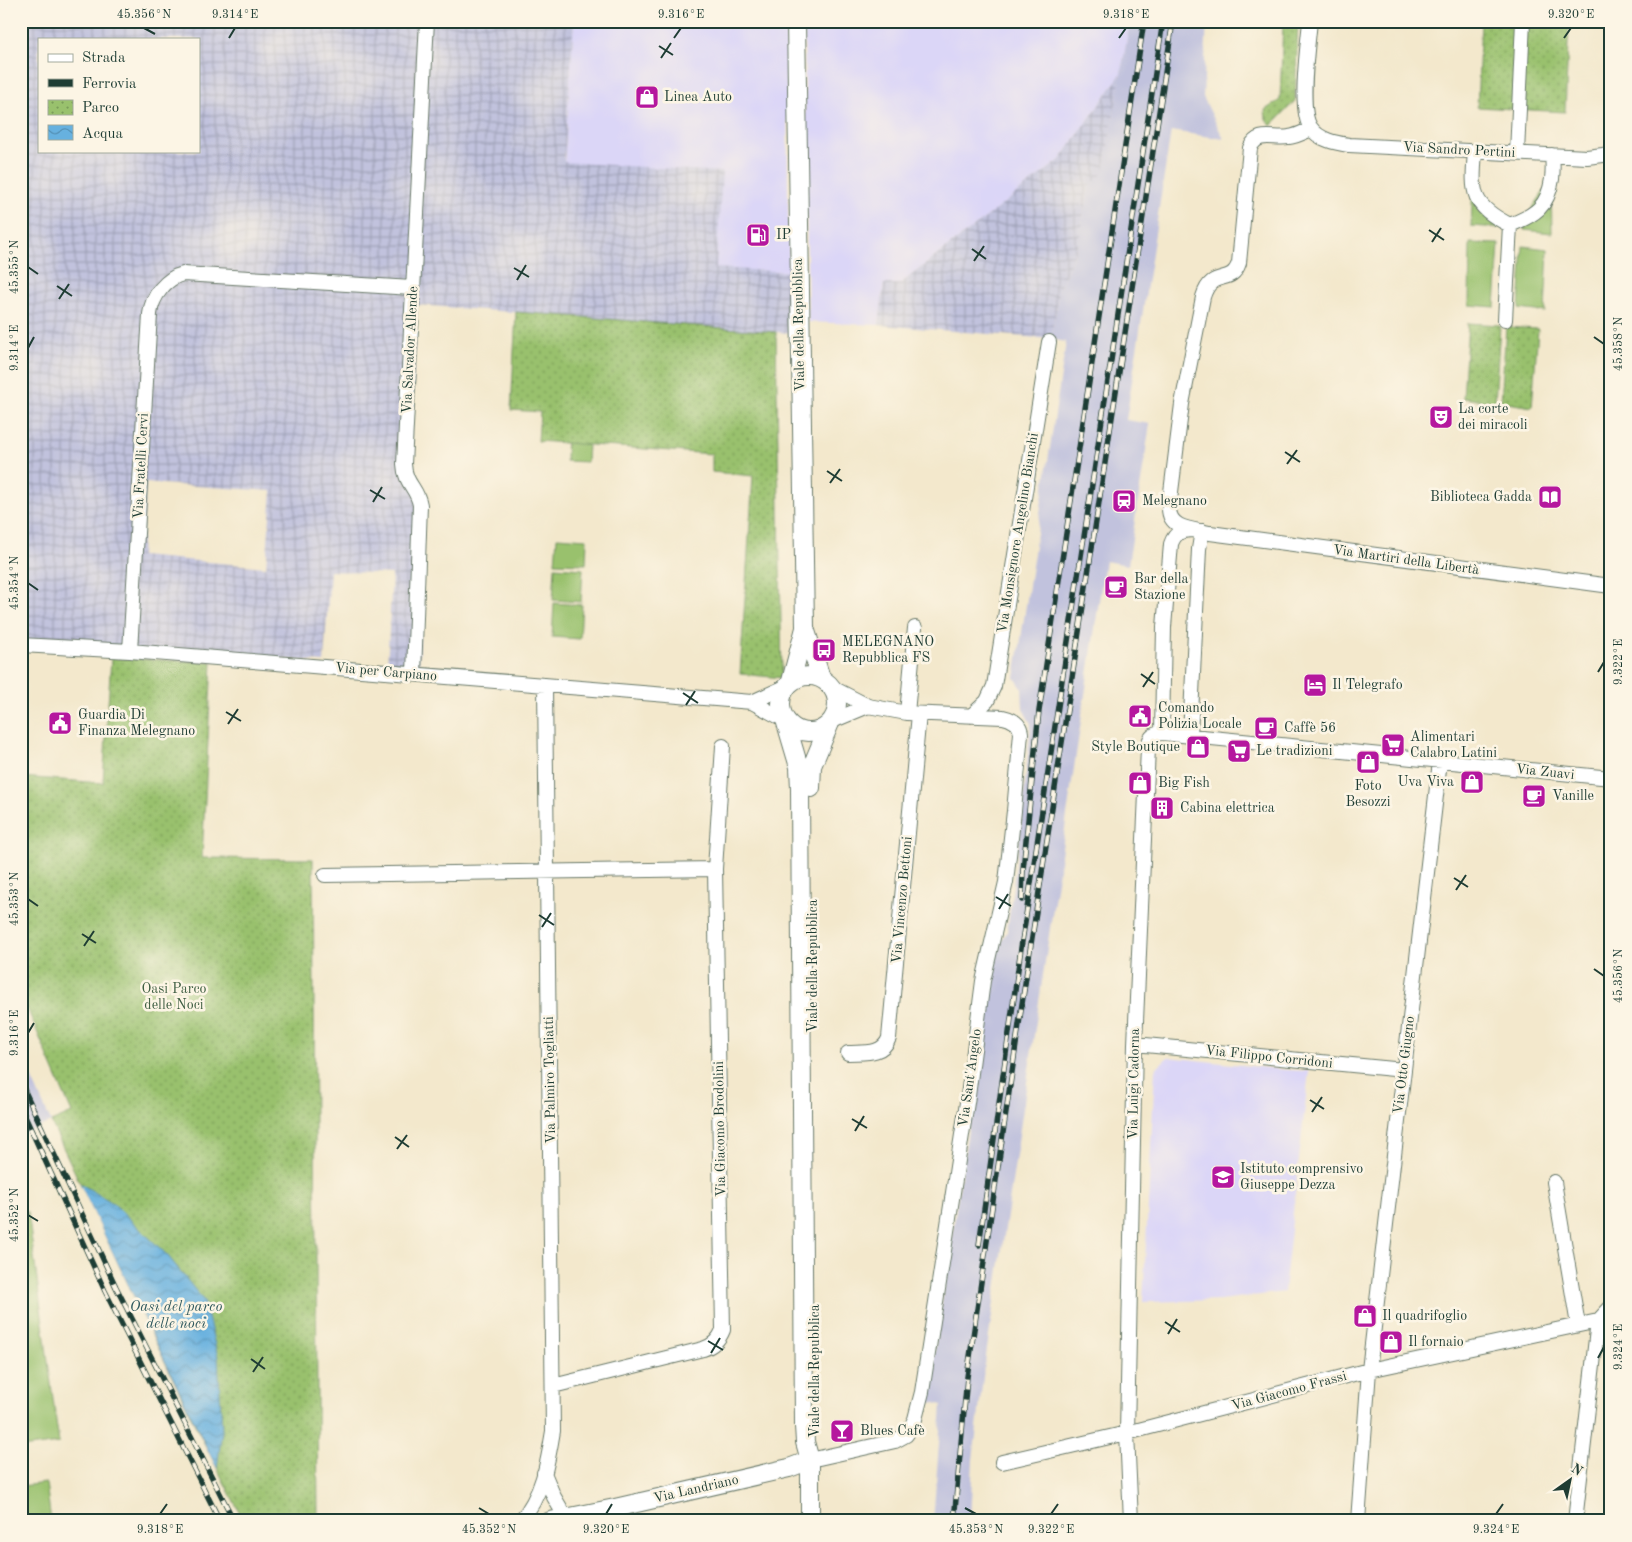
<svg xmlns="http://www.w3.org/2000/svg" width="1632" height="1542" font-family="'Old Standard TT',serif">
<defs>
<pattern id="industrial-grid" width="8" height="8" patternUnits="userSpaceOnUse" patternTransform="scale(1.25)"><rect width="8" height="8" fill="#c1c2dd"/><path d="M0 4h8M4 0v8" fill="none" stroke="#9c9fb4"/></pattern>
<pattern id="park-dots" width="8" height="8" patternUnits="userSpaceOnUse" patternTransform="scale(1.25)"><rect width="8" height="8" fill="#99c16d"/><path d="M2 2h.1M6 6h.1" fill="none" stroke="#7c9e5a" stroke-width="1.8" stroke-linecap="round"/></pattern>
<pattern id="water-waves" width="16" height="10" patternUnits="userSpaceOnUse" patternTransform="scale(1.25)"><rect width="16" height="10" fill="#67b1df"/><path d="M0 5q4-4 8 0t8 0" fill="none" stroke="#5491b6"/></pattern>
</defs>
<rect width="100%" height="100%" fill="#fcf5e5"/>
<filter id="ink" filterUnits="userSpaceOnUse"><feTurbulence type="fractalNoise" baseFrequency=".02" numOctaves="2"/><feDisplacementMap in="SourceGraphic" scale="10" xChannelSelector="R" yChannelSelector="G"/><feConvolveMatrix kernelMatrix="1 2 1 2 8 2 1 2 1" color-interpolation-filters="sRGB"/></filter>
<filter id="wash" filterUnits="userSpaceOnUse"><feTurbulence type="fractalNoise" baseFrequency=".0096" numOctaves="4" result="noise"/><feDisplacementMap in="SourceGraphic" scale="20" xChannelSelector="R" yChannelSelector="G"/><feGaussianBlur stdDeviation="1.12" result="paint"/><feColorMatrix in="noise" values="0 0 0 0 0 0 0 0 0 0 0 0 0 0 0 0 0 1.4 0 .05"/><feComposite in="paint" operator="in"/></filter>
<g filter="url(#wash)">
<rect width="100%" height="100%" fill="#f3e8cc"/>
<!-- built -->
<path fill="#dbd6f7" d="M574,21H786L789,272L716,269L564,163Z
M804,21H1130L1121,74L1060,160L900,284H884L879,325L808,322Z
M1168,1057L1286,1070L1309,1071L1284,1292L1220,1300L1143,1302L1155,1069Z"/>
<!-- industrial -->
<path fill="url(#industrial-grid)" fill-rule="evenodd" d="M21,21H574L564,162L722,172L716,268L789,272L790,333L417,305L409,478L424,495L419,670L387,667L392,574L330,571L324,662L21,642ZM39,39H199V151H39ZM146,483L272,491L266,567L141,556Z
M1121,74L1104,173L1088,188L1079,244L1060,287L1051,339L879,325L884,284H900L1060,160Z"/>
<!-- railway -->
<path fill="#c1c2dd" d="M1130,21H1207L1203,97L1224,139L1171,131L1126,420L1150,424L1128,565L1105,561L984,1369L973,1460L970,1521H933L942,1405L927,1401L995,952L1007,932L1019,841L1031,724L1023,709L1022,688L1015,678L1066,342L1051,339L1060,287L1079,244L1088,188L1104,172Z
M21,1054L51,1122L24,1133L21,1127Z"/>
<!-- green -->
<path fill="#99c16d" stroke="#5c7f50" d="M1551,181L1552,233L1524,230V220Z
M1473,183L1498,219V228L1471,226Z
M1470,243L1499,244L1495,307L1469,305Z
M1523,246L1548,249L1545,312L1519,309Z
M567,424L589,425L587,462L566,461Z
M557,537L587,539L586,564L555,563Z
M555,567L583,569L581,602L553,600Z
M554,603L582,605L580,639L552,637Z
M28,1212L59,1443L21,1448V1213Z
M46,1483L51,1521H21V1486Z"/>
<!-- park -->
<path fill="url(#park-dots)" stroke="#5c7f50" d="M1283,21H1298L1295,101L1271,126L1266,119L1265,110L1280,100Z
M1481,21H1569L1565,112L1477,107Z
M516,312L776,332L782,678L740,674L753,476L712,472V454L538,441L540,412L511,410Z
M1468,323L1500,325L1495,402L1463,398Z
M1506,327L1538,329L1532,407L1501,402Z
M111,658L212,662L202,858L313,859L318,1521H244L195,1426L51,1122L72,1113L21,994V777L103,783Z"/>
<!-- water -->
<path fill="url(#water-waves)" stroke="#43778a" d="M79,1183L113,1203L168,1256L204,1301L218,1357L222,1430L217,1469Z"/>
<!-- pier -->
<path fill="#f3e8cc" d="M78,1180L195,1426L218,1471L215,1470L119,1274L77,1184Z"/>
</g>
<g filter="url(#ink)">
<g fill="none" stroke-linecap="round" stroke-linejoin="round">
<!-- minor casing -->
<g stroke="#697969" stroke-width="16">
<path id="minor" d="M1310,21C1308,44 1298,111 1311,128C1319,140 1336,143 1349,145L1587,157L1611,154
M1311,129C1304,132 1297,136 1289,137C1274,140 1258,130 1250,148L1239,263C1231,287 1212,267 1203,297L1182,404L1169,508C1169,530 1194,529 1210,533L1611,586
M1475,151C1472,192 1470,205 1510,225C1535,215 1548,207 1552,179C1553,170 1553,164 1552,155
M1517,153L1523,21
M1505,320L1510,225
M21,645L130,651L752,702
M130,651L150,314C152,296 166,278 183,274L412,288
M414,674L420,505C417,487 405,485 404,464L427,21
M831,687L868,706L832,721
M907,713L915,628
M971,716L987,701L994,686L1049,342
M785,720L752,702L785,687
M1162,733L1164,627L1171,544C1175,532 1182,530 1194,530
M1190,736L1199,549L1202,531
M325,875L715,869
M1135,1044L1404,1070
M848,1053C864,1052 883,1055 889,1038L919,714
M1554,1182L1578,1325
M553,1386L703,1349C713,1346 719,1340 723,1330L715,869L723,746
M810,1460L895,1441L906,1435L910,1429L915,1419L922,1392L968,1096L983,981L1006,882L1014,811L1021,733C1020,723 1012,719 1003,717L907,713L868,706
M1002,1462L1127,1433L1369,1370L1598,1321L1611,1307
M544,1473L554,1497L566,1518
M520,1521C542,1497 548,1462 553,1431L545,685
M1131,1521L1127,1433L1135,1044L1148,748C1149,738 1152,734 1162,733L1611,778
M1358,1521L1369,1370L1440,761
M1575,1521L1598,1321"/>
</g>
<!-- tertiary casing -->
<g stroke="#697969" stroke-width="20">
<path id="tertiary" d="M796,21L805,628
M781 704a28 28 0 1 1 56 0a28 28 0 1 1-56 0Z
M791,681L805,628L821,678
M786,723L799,767L800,789L804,1426L805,1442L810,1460V1521
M811,788L812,766L830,723
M550,1521L615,1508L789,1468L810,1460"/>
</g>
<!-- minor -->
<use href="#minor" stroke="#fff" stroke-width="14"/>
<!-- tertiary -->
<use href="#tertiary" stroke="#fff" stroke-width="18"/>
<!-- rail casing -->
<g stroke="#1f3d34" stroke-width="5.5">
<path id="rail" d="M1022,900L1023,870L1039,711L1144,21
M21,1083L116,1287L234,1521
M21,1108L105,1291L220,1521
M979,1245L1021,948L1163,21
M954,1521L967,1377L1027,970L1173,21"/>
</g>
<!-- rail -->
<use href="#rail" stroke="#fcf5e5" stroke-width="4" stroke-dasharray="11" stroke-linecap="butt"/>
</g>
</g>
<!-- ticks -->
<path fill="none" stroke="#1f3d34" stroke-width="2" d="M144,28L155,34M229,38L235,28M674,38L681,28M1119,38L1126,28M1564,38L1571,28M659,46L673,55M661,58L671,43M1429,230L1444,240M1432,242L1441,228M972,249L986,259M974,261L984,246M28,267L38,274M514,268L529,277M517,280L526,265M57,286L72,296M59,299L69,284M1594,337L1604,344M28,348L34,337M1285,452L1300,462M1287,464L1297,450M827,471L842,481M830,483L840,469M370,490L385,499M373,502L382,487M28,583L38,590M1598,672L1604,662M1141,674L1155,684M1143,687L1153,672M683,693L698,703M686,705L695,691M226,712L241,721M228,724L238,709M1454,878L1468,887M1456,890L1466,875M996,897L1011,906M28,899L38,906M999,909L1008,894M539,915L554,925M542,927L551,913M82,934L96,943M84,946L94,931M1594,969L1604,976M28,1033L34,1023M1310,1100L1324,1109M1312,1112L1322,1097M852,1119L867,1128M855,1131L864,1116M395,1137L409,1147M397,1149L407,1135M28,1215L38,1221M1165,1322L1180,1332M1168,1334L1177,1319M708,1341L723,1350M711,1353L720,1338M1598,1358L1604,1347M251,1359L265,1369M253,1372L263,1357M479,1508L489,1514M965,1508L976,1514M160,1514L167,1504M606,1514L612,1504M1051,1514L1058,1504M1496,1514L1503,1504"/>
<!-- icons -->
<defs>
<g id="shop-square" transform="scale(1.25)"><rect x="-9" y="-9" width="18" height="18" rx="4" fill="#b5179e" stroke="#fcf5e5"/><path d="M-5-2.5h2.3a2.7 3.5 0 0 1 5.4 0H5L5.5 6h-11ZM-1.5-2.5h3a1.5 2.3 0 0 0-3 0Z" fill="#fff"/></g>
<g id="fuel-square" transform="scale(1.25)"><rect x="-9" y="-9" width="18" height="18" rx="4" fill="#b5179e" stroke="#fcf5e5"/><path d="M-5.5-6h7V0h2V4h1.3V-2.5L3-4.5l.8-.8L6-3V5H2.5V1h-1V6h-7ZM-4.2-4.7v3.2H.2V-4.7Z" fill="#fff"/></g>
<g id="theatre-square" transform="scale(1.25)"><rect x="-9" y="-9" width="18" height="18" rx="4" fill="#b5179e" stroke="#fcf5e5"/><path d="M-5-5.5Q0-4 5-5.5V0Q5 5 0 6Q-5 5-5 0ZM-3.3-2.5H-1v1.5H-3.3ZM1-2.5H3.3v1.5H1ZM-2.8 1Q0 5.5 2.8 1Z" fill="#fff"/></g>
<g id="library-square" transform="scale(1.25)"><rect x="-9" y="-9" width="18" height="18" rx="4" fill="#b5179e" stroke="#fcf5e5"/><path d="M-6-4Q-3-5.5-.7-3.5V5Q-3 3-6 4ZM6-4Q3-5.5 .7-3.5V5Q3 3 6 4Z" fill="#fff"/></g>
<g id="station-square" transform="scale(1.25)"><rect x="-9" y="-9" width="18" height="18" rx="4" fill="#b5179e" stroke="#fcf5e5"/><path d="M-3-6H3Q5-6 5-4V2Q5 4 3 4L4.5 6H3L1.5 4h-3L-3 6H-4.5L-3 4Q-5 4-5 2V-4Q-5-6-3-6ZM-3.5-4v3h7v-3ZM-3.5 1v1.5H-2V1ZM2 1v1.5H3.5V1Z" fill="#fff"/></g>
<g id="cafe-square" transform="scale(1.25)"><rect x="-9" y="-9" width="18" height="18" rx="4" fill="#b5179e" stroke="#fcf5e5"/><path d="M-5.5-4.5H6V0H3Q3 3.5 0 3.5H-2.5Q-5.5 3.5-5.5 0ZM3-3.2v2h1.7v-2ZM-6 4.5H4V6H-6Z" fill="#fff"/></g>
<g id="bus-square" transform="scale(1.25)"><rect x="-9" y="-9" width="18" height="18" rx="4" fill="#b5179e" stroke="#fcf5e5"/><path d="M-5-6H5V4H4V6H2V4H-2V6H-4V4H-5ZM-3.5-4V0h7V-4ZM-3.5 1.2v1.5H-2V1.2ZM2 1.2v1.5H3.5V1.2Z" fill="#fff"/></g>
<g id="hotel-square" transform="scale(1.25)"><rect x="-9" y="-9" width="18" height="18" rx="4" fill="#b5179e" stroke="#fcf5e5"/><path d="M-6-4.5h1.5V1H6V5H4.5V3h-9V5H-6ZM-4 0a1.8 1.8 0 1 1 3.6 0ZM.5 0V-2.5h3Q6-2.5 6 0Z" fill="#fff"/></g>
<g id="civic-square" transform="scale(1.25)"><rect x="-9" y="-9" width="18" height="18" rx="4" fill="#b5179e" stroke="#fcf5e5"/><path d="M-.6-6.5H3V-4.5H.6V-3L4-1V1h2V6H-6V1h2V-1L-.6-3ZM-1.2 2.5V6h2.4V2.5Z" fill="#fff"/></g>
<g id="supermarket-square" transform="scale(1.25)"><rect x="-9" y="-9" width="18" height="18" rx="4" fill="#b5179e" stroke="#fcf5e5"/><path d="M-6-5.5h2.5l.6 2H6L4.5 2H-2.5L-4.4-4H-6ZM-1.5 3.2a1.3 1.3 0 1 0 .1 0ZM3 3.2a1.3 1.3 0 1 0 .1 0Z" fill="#fff"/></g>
<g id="building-square" transform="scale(1.25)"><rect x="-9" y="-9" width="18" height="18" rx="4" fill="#b5179e" stroke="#fcf5e5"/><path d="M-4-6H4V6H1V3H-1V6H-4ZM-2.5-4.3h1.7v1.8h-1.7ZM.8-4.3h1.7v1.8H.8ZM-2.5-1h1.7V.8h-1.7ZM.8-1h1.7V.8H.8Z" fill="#fff"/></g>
<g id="school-square" transform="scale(1.25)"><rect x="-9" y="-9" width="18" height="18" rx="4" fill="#b5179e" stroke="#fcf5e5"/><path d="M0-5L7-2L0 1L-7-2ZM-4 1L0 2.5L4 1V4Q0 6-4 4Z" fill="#fff"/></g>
<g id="bar-square" transform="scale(1.25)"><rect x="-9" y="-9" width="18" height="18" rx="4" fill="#b5179e" stroke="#fcf5e5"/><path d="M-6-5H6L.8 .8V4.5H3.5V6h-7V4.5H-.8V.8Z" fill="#fff"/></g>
</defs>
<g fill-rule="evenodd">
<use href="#shop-square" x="647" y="97"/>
<use href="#fuel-square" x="758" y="235"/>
<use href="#theatre-square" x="1441" y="417"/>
<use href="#library-square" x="1550" y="497"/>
<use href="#station-square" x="1124" y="501"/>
<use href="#cafe-square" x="1116" y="587"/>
<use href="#bus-square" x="824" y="650"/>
<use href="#hotel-square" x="1315" y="685"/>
<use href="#civic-square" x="1140" y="716"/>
<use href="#civic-square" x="60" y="723"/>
<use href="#cafe-square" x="1266" y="728"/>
<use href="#supermarket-square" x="1393" y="745"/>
<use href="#shop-square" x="1198" y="747"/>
<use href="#supermarket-square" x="1239" y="751"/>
<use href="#shop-square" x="1368" y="762"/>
<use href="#shop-square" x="1472" y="782"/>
<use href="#shop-square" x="1140" y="783"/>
<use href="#cafe-square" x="1534" y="796"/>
<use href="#building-square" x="1162" y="808"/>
<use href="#school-square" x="1223" y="1177"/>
<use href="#shop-square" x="1365" y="1316"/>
<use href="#shop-square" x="1391" y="1342"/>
<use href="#bar-square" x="842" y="1431"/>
</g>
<g text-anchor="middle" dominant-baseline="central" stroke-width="5" stroke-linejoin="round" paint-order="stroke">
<!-- poi labels -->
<g font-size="14" fill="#1f3d34" stroke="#fcf5e5" text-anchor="start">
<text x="664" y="97">Linea Auto</text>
<text x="776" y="235">IP</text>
<text x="1458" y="409">La corte<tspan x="1458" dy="16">dei miracoli</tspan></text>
<text x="1532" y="497" text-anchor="end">Biblioteca Gadda</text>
<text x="1142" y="501">Melegnano</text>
<text x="1134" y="579">Bar della<tspan x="1134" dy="16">Stazione</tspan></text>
<text x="842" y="642">MELEGNANO<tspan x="842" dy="16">Repubblica FS</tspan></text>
<text x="1332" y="685">Il Telegrafo</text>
<text x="1158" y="708">Comando<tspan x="1158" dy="16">Polizia Locale</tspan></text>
<text x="78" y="715">Guardia Di<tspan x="78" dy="16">Finanza Melegnano</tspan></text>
<text x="1284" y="728">Caffè 56</text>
<text x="1410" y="737">Alimentari<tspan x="1410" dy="16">Calabro Latini</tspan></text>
<text x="1180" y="747" text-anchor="end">Style Boutique</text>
<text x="1256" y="751">Le tradizioni</text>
<text x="1454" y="782" text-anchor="end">Uva Viva</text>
<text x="1158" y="783">Big Fish</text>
<text x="1368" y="786" text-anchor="middle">Foto<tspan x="1368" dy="16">Besozzi</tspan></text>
<text x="1552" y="796">Vanille</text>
<text x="1180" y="808">Cabina elettrica</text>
<text x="1240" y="1169">Istituto comprensivo<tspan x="1240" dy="16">Giuseppe Dezza</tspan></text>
<text x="1382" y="1316">Il quadrifoglio</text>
<text x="1408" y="1342">Il fornaio</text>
<text x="860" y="1431">Blues Cafè</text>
</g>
<!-- street labels -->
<g font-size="14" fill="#1f3d34" stroke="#fcf5e5">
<text transform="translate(1459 150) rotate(3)">Via Sandro Pertini</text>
<text transform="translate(799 325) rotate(-91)">Viale della Repubblica</text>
<text transform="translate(410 350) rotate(-87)">Via Salvador Allende</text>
<text transform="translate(141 466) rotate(-87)">Via Fratelli Cervi</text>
<text transform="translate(1018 533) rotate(-81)">Via Monsignore Angelino Bianchi</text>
<text transform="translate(1406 560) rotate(8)">Via Martiri della Libertà</text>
<text transform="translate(386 672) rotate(5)">Via per Carpiano</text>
<text transform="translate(1545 772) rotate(6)">Via Zuavi</text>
<text transform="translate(902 900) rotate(-85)">Via Vincenzo Bettoni</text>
<text transform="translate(813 966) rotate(-90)">Viale della Repubblica</text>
<text transform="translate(1269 1057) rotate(6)">Via Filippo Corridoni</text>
<text transform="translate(1404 1065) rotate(-83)">Via Otto Giugno</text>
<text transform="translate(970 1078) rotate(-82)">Via Sant'Angelo</text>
<text transform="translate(550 1080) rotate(-91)">Via Palmiro Togliatti</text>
<text transform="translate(1134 1084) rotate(-89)">Via Luigi Cadorna</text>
<text transform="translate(720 1129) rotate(-91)">Via Giacomo Brodolini</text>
<text transform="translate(815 1371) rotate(-90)">Viale della Repubblica</text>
<text transform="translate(1289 1391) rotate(-15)">Via Giacomo Frassi</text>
<text transform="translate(696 1489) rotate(-13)">Via Landriano</text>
</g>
<!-- park labels -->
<g font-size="14" fill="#3e5e42" stroke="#fcf5e5">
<text x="174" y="989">Oasi Parco<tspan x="174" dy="16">delle Noci</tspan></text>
</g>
<!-- water labels -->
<g font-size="15" font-style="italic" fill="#315a5f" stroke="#fcf5e5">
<text x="176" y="1307">Oasi del parco<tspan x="176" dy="17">delle noci</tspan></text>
</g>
</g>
<!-- margin -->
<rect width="1632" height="1542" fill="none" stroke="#fcf5e5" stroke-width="55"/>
<!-- legend -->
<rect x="38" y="38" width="162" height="115" fill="#fcf5e5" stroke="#a4ab9e"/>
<rect x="48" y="54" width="25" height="8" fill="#ffffff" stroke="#a4ab9e"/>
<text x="82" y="62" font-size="15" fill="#1f3d34">Strada</text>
<rect x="48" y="79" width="25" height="8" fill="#1f3d34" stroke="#a4ab9e"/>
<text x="82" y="88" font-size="15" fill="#1f3d34">Ferrovia</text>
<rect x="48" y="100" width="25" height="15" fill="url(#park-dots)" stroke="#a4ab9e"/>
<text x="82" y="112" font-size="15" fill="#1f3d34">Parco</text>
<rect x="48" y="125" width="25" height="15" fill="url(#water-waves)" stroke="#a4ab9e"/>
<text x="82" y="138" font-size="15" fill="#1f3d34">Acqua</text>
<!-- north arrow -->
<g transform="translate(1570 1480) rotate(33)" stroke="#fcf5e5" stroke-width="4" paint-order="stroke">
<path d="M0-4L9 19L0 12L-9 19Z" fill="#1f3d34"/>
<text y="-8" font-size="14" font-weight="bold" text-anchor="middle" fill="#1f3d34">N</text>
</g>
<rect x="28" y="28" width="1576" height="1486" fill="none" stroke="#1f3d34" stroke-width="2"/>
<g font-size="12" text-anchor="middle" fill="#1f3d34">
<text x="144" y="18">45.356°N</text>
<text x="235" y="18">9.314°E</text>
<text x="681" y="18">9.316°E</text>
<text x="1126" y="18">9.318°E</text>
<text x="1571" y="18">9.320°E</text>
<text transform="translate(14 267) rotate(-90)" y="4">45.355°N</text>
<text transform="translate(1618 344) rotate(-90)" y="4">45.358°N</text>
<text transform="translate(14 348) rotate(-90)" y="4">9.314°E</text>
<text transform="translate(14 583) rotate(-90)" y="4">45.354°N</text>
<text transform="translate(1618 662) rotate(-90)" y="4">9.322°E</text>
<text transform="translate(14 899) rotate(-90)" y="4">45.353°N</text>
<text transform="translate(1618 976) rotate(-90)" y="4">45.356°N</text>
<text transform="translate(14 1033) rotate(-90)" y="4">9.316°E</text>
<text transform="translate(14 1215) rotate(-90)" y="4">45.352°N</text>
<text transform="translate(1618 1347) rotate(-90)" y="4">9.324°E</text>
<text x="160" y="1533">9.318°E</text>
<text x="489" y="1533">45.352°N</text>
<text x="606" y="1533">9.320°E</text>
<text x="976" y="1533">45.353°N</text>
<text x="1051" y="1533">9.322°E</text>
<text x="1496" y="1533">9.324°E</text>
</g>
</svg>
